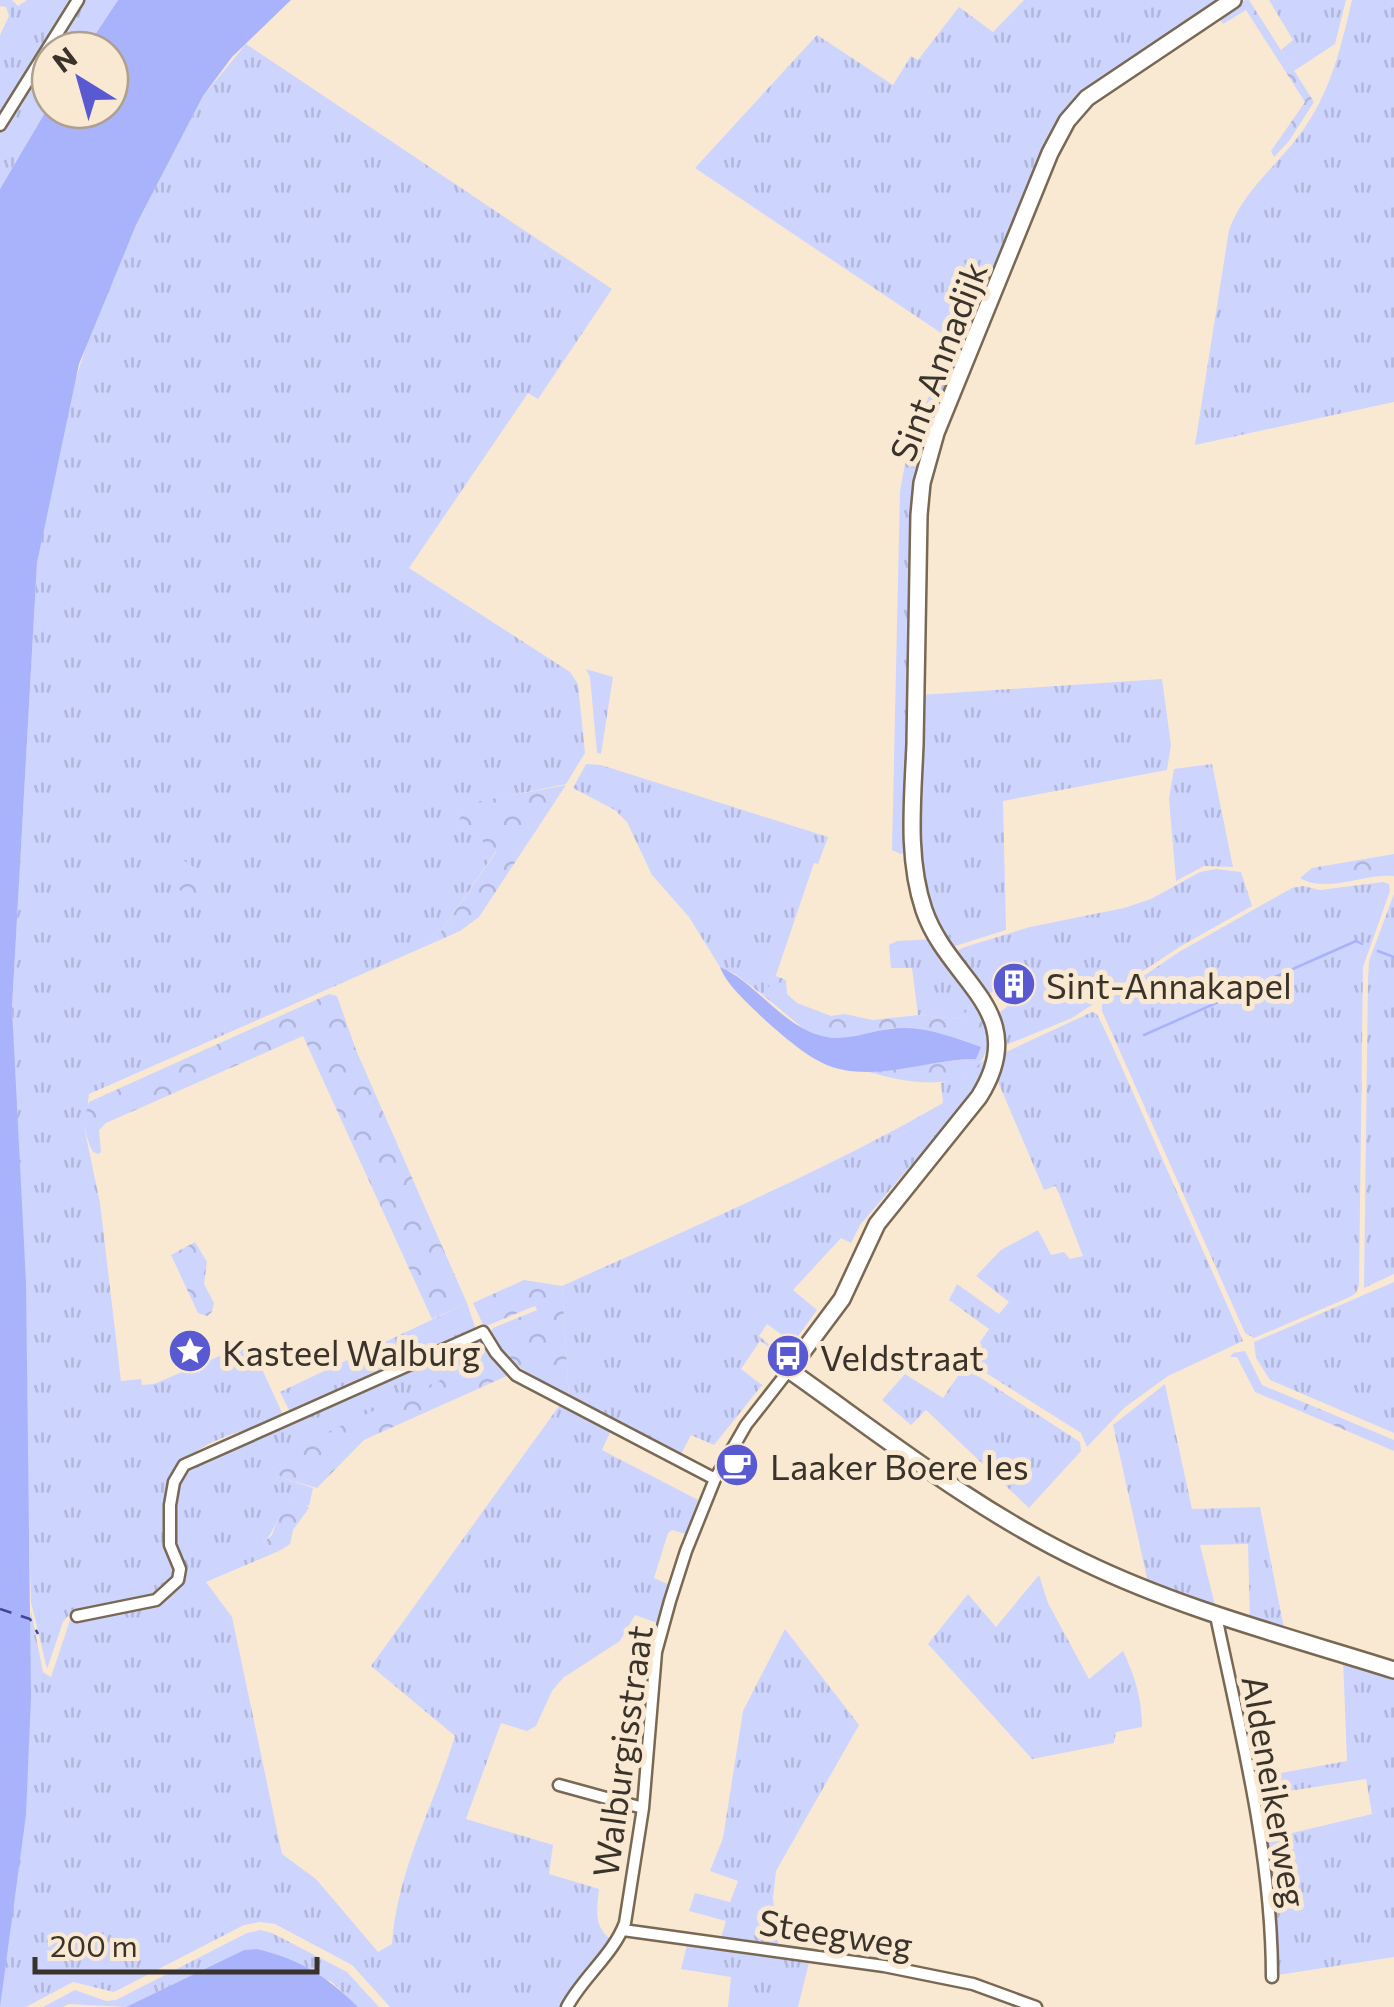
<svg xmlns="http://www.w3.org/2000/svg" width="1394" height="2007" font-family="Commissioner,sans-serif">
<defs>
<pattern id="grass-tufts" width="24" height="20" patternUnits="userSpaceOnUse" patternTransform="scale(2.5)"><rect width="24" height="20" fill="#cdd4fe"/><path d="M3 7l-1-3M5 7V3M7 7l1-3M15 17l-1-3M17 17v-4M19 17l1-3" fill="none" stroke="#b1b6da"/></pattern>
<pattern id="forest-crowns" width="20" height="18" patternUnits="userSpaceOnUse" patternTransform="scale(2.5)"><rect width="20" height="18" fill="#cdd4fe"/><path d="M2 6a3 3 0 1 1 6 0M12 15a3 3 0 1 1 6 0" fill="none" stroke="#b1b6da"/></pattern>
</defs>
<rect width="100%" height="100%" fill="#fae9d2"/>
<!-- grass -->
<path fill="url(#grass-tufts)" d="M0,0H12L18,6L27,0H118L85,50H50V104L0,189V35L9,16L6,7L0,6Z
M1024,0H1224L1057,128L924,447L916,482L908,851L901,854L892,850L900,491L909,442L953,341L695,168L817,35L893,85L911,56L918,60L959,7L993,32Z
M1269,0H1346L1335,44L1294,71L1281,50L1293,40Z
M1352,0H1394V402L1195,445L1229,230C1245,186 1282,163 1307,124C1332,87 1342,43 1352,0Z
M246,44L612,289L538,399L528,393L409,568L570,672L578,684L585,753L566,784L470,804L458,821L496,851L433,943L89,1094L85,1131L100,1203L121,1381L141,1379L142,1385L154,1384L250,1343L284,1417C245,1432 170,1444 168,1496C167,1521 175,1549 178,1574L152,1599L68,1616L63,1622L47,1669L31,1602L12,1008L37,563L69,400L93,325L136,225L203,96Z
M586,669L613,677L601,754L597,753L590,677Z
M1162,679L1171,745L1167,770L1003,801L1006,930L952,947L936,927L918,871L920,695Z
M586,764L601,765L828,837L818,864L814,863L774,981L763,995L735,974L720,967L689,917L652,875L627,822L615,810L573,788Z
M1212,764L1233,867L1204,866L1176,881L1169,799L1174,769Z
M1216,869L1241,872L1252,906L1181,946L1072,1018L1006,1045L998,1014L1011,1003V992L1024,979L1016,975L1006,987L985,995L956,957L958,950L965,947L1030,927L1124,908L1151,899L1200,872Z
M1383,882L1389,884L1390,891L1363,967L1359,1285L1356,1293L1350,1297L1254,1338L1245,1333L1102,1011V1004L1179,952L1292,888L1303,886L1320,890Z
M1394,894V1274L1364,1288L1368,979L1369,961Z
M934,939L977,1000L960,1019L918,1015L912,968H891L889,945L897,941Z
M1092,1012L1097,1014L1111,1043L1243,1341L1168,1376L1124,1408L1087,1447L1081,1433L967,1361L989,1329L949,1300L957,1284L999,1314L1009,1302L976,1276L1001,1250L1038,1230L1051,1255L1064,1252L1070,1259L1083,1256L1056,1186L1044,1190L996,1077L1006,1052Z
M984,1060L990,1061L980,1085L860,1225L851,1243L841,1238L793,1290L817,1310L793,1343L767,1324L759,1336L783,1356L760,1341L741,1369L762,1385L714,1445L691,1435L679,1458L569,1399L562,1286C690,1228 821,1173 943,1103L941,1083L964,1076Z
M1394,1282V1433L1270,1380L1256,1358L1254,1342Z
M467,1303L476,1330L291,1414L280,1392Z
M478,1338L485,1339L495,1355L273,1468L283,1478L313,1488L309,1506L290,1499C277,1511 277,1530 263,1543L279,1551L206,1582L232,1617L282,1854L316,1879L378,1952L392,1944C397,1870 434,1806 455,1736L371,1666L562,1402L612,1428L602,1450L698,1500L686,1534L672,1530L668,1533L654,1578L670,1585L660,1624L635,1615L620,1641L563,1678L552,1691L536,1726L527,1731L501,1723L466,1819L553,1845L549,1874L599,1889C597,1910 593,1927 612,1940L573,1988L563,2007H390L352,1965L275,1924L260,1922L244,1925L114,1992L73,1982L26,2007H0L31,1611L43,1672L51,1677L70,1620L152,1603L181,1578C173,1539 172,1506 186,1468Z
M964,1367L1080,1442L1081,1451L1029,1508L926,1410L911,1425L882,1400L905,1374L943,1398Z
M1165,1384L1192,1509L1260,1507L1285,1633L1250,1623L1248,1544L1200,1545L1217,1613L1149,1587L1113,1425Z
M1039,1575L1048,1603L1089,1679L1123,1651C1135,1676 1142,1699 1142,1727L1116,1732L1114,1743L1032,1759L928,1644L968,1594L996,1627Z
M785,1629L859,1725L776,1871L773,1898L778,1946L721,1938L726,1921L689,1911L695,1893L730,1902L738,1881L710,1871L723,1838L743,1711Z
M1343,1660L1394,1674V1957L1278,1975L1273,1967L1275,1913L1263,1840L1372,1814L1366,1779L1257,1796L1253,1778L1347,1761Z
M260,1930L272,1933L347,1972L379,2007H358L332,1982L257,1949L244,1950L126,2007L69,2004L63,2007H43L75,1990L106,2001L116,2000L247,1933Z
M688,1941L810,1959L798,2007H728L731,1977L681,1969Z"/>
<!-- forest -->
<path fill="url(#forest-crowns)" d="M1245,0H1249L1314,102L1289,141L1274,157L1271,151L1305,102L1246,10L1223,24L1218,17Z
M566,785L479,917L460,931L433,943L496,852L458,821L470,803Z
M1394,854V876C1364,873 1327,894 1300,878L1312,868Z
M180,858L210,878L197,901L167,882Z
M776,976L786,980L787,994L797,1003L831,1016L845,1014L873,1020L918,1015L960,1019L977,1000L992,1048H987C973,1098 902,1082 866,1071C903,1070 938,1060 976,1059L892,1028L843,1039L820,1036L805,1030L763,995Z
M329,994L337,996L356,1050L467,1303L432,1319L303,1036L106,1123L99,1130L101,1152L98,1154L93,1152C84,1135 83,1120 89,1102Z
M195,1242L207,1262L204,1284L214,1303L212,1312L207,1316L198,1313L171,1255Z
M524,1280L562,1286L569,1399L498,1353L489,1334L493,1328L537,1310L535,1306L484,1327L473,1303Z
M1245,1351L1262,1385L1394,1440V1451L1255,1392L1237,1357H1230L1233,1353Z
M495,1355L511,1374L364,1440L317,1488L283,1478L274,1471V1460L280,1454Z
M290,1499L304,1503L309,1508L293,1530L290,1544L279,1551L263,1543L272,1535L283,1504Z"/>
<!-- water -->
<path fill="#a9b3fc" d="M118,0H291L232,57L203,96L136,225L79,364L37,563L12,1008L26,1283L31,1697L26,1815L0,2007V189L50,104V110H110V50H85Z
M720,967C757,983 782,1026 822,1036C846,1042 866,1032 890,1029C921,1024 952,1037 981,1047L976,1059C933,1059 887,1078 844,1070C814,1065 787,1039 765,1020C750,1005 727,986 720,967Z
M257,1949C299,1959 328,1977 358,2007H126L244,1950Z"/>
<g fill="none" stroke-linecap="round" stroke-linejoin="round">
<!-- stream -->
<path stroke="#a9b3fc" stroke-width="2.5" d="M1378,951L1394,957
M1144,1035L1356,941L1362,944"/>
<!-- ferry -->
<path stroke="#414498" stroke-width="2.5" stroke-dasharray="12 10" stroke-linecap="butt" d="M0,1609L30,1619L38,1634"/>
<!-- street casing -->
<g stroke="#786854" stroke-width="15">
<path id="street" d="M0,125L78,0
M77,1616L156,1600L178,1580L180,1569L170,1545V1505L174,1482L184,1465L483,1332L496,1353L516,1375L715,1479
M1216,1616C1241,1735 1272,1855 1272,1977
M559,1785L643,1808
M623,1930L884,1966L973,1984L1036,2007
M567,2007C583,1977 613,1955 625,1923L643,1808L656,1652L670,1601L686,1551L715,1479L746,1425L789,1370"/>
</g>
<!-- secondary casing -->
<g stroke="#786854" stroke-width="20">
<path id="secondary" d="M1233,0L1087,98L1067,121L1050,153L936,433L922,483L919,515C917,592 916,668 915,744C913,798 906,857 924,910C949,983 1033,1011 979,1097L877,1224L842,1299L789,1370C884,1437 978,1512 1084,1562C1183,1610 1290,1637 1394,1670"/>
</g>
<!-- street -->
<use href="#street" stroke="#fff" stroke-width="10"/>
<!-- secondary -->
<use href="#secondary" stroke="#fff" stroke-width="15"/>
</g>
<!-- icons -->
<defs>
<g id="building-disc" transform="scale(2.25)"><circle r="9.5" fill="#595ad2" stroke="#fae9d2"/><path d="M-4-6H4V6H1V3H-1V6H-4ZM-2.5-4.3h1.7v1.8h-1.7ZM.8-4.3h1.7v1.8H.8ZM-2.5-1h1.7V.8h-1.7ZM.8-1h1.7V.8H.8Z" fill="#fff"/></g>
<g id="sight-disc" transform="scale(2.25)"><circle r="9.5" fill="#595ad2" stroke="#fae9d2"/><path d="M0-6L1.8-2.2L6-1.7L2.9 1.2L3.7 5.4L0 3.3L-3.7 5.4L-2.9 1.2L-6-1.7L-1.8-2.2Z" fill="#fff"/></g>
<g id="bus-disc" transform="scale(2.25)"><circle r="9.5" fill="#595ad2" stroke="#fae9d2"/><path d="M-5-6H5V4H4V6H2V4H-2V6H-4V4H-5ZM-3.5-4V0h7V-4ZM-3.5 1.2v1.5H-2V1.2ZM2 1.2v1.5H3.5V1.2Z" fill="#fff"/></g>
<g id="cafe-disc" transform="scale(2.25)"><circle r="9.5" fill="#595ad2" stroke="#fae9d2"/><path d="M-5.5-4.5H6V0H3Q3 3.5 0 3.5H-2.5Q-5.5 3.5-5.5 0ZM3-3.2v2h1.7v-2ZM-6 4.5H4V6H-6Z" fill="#fff"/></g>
</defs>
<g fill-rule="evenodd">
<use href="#building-disc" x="1014" y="984"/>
<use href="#sight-disc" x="190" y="1351"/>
<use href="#bus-disc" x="788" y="1356"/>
<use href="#cafe-disc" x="737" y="1465"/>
</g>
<g text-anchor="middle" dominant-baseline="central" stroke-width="10" stroke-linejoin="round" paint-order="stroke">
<!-- street labels -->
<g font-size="35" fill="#3a332b" stroke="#fae9d2">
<text transform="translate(937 361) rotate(-69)">Sint Annadijk</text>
<text transform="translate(621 1751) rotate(-82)">Walburgisstraat</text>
<text transform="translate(1276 1791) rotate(80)">Aldeneikerweg</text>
<text transform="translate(836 1932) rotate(9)">Steegweg</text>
</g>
<!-- poi labels -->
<g font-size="35" fill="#3a332b" stroke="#fae9d2" text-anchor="start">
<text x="1046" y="984">Sint-Annakapel</text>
<text x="222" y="1351">Kasteel Walburg</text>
<text x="820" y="1356">Veldstraat</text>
<text x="770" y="1465">Laaker Boere Ies</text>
</g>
</g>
<!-- north arrow -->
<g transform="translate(80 80) rotate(323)"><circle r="48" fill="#fae9d2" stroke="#ada08f" stroke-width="2.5"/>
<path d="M0-8L18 38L0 25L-18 38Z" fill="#595ad2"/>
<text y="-15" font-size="28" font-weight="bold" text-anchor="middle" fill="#3a332b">N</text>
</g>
<!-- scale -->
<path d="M35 1957v15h282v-15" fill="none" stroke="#3a332b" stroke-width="5"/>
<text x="50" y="1957" font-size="30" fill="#3a332b" stroke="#fae9d2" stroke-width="8" paint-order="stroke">200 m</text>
</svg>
